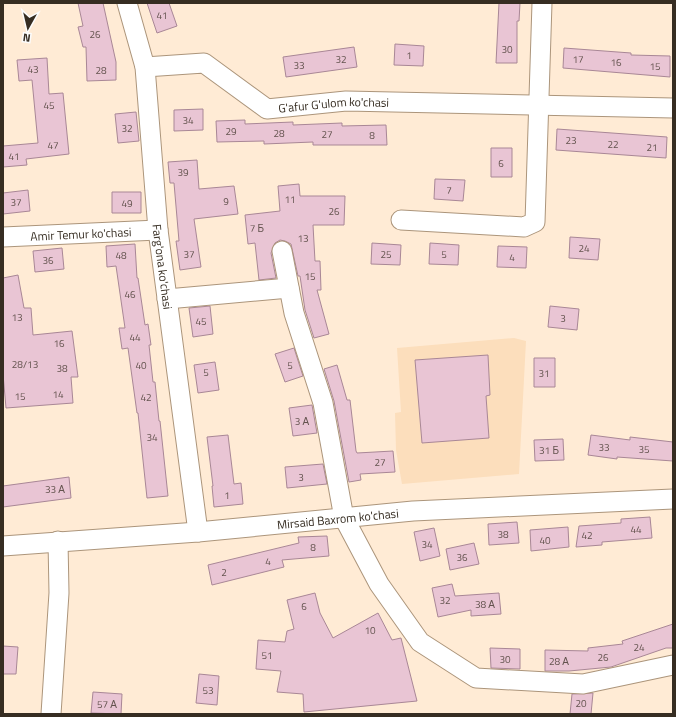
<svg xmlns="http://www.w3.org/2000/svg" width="676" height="717" font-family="'Titillium Web',sans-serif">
<rect width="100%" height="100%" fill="#ffebd5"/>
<!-- built -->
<path fill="#fcdebc" d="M514,338L526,341L519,474L402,484L396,450L395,413L401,412L397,348Z"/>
<!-- building -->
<path fill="#e9c5d4" stroke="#a98796" d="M78,3H103L116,62V80L87,81L86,47H83L78,27L83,26Z
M147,3H169L177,26L157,33Z
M499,3H520L519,21H517V63H496Z
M395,44L424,46L423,66L394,65Z
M354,47L357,67L286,77L283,57Z
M564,48L631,53V55L670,56V77L563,68Z
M47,58L49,94L63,93L69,154L26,159L27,165L3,167V146L38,143L32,80L19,81L17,60Z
M203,109V130L174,131V110Z
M136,112L139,141L118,143L115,114Z
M245,120V124L293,122V125L342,123V126L386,125L387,145H313V142L264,144V141L217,142L216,121Z
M557,129L667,137L666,158L556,150Z
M491,148H512V177H491Z
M197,160L199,189L234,186L238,214L194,219L201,267L180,270L176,241H179L174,183H170L168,162Z
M435,179L465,180L463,201L434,199Z
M299,184L300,196H345L344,225H313L315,261H320L321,290H317L329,334L314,338L305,310L300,276H298L291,244L285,241L280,240L275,243L271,253L276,278L259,280L255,243L248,244L245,215L280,211L278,186Z
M28,190L30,211L3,214V193Z
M112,192H141V213H112Z
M570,237L600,239L598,260L569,258Z
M372,243L401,245L400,265L371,264Z
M430,243L459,245L458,265L429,264Z
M135,244L137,278H138L145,325L148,324L151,345H149L153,382H155L159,421H160L168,496L147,498L138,413H137L128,348L122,349L119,328H125L116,266L107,267L106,246Z
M498,246L527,247L526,268L497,267Z
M62,248L64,269L35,272L33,251Z
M18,275L24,308H31L33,335L72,331L78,377H71L73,403L6,408L3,374V278Z
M210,306L213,334L193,337L189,308Z
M550,306L579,309L577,330L548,327Z
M294,348L303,376L285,382L275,354Z
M488,355L490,395L486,396L489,438L422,443L415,360Z
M534,358H555V387H534Z
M215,362L219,390L198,393L194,365Z
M337,365L347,400H350L356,451L357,453L393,451L395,472L360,474L361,480L349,482L334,401L324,369Z
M312,405L317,433L293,436L289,408Z
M228,435L234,484L241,483L243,504L214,507L212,486H213L207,437Z
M591,435L630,440V437L673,442V461L617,457V459L588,455Z
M563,439L564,460L535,461L534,440Z
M323,464L327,484L287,488L285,467Z
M69,477L71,498L3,507V486Z
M650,517L652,538L602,542V545L576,547L579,526L621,523V519Z
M517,522L519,543L489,545L488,524Z
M568,527L569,547L531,551L530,530Z
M434,528L440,556L420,561L414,532Z
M327,536L329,556L282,560L284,567L212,585L208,565L299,543L298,537Z
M474,543L479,564L450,570L446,549Z
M452,584L455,596L499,593L501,614L471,616V610L438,617L432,588Z
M315,593L320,613L333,638L378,613L392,640L401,638L417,701L304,712L303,694L277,692L281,671L256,669L258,640L285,642L287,631L294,629L287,600Z
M673,624V648H666L611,667L569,671H545V650L588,651V648L623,644L622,641Z
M3,646L18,647L16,674H3Z
M490,648L520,649V669L491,668Z
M199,674L219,676L217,705L196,703Z
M93,692L122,694L121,714L91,713Z
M593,693L591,714H570L572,694Z"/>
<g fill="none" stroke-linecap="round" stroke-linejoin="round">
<!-- minor casing -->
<g stroke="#ac957b" stroke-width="21">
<g id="minor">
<path id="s1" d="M127,3L145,67L158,230L198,532"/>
<path id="s2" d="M145,67L204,63L267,109L346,101L673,108"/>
<path d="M401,220L524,227L535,222L542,3"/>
<path id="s3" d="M3,237L158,230"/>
<path d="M282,251L294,313L323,403L344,518L379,584L420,642L476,678L583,684L673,665"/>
<path d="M167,299L289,288"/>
<path id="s4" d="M3,546L198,532L413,511L673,499"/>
<path d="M51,714L59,593L58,541"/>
</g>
</g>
<!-- minor -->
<use href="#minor" stroke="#fff" stroke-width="19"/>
</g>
<g text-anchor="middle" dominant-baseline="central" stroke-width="3" stroke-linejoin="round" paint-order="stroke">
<!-- number labels -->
<g font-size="10" fill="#63534e">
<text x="162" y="15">41</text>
<text x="95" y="34">26</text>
<text x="507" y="49">30</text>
<text x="409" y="55">1</text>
<text x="341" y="59">32</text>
<text x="578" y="59">17</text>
<text x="616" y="62">16</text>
<text x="299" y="65">33</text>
<text x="655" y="66">15</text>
<text x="33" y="69">43</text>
<text x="101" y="70">28</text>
<text x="49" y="105">45</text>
<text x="188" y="120">34</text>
<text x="127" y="128">32</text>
<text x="231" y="131">29</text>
<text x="279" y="133">28</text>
<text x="327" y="134">27</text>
<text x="372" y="135">8</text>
<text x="571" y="140">23</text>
<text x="613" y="144">22</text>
<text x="53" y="145">47</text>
<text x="652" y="147">21</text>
<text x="14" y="156">41</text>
<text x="501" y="163">6</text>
<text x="183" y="172">39</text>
<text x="449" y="190">7</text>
<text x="290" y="199">11</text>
<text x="226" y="201">9</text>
<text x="16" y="202">37</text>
<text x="127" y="203">49</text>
<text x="334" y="211">26</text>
<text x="257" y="228">7 Б</text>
<text x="303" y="238">13</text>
<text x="584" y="248">24</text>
<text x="189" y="254">37</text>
<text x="386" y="254">25</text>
<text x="444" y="254">5</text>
<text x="121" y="255">48</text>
<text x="512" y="257">4</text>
<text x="48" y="260">36</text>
<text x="310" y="276">15</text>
<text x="130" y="294">46</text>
<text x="17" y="317">13</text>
<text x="563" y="318">3</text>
<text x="201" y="321">45</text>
<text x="135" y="337">44</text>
<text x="59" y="343">16</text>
<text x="25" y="364">28/13</text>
<text x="141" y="365">40</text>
<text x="290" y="365">5</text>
<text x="62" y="368">38</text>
<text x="206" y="372">5</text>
<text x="544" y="373">31</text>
<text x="58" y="394">14</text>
<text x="20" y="396">15</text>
<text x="146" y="397">42</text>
<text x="302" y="421">3 А</text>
<text x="152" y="437">34</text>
<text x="604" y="447">33</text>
<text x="644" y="449">35</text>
<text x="549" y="450">31 Б</text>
<text x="380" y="462">27</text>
<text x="301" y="477">3</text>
<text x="55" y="489">33 А</text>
<text x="227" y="495">1</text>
<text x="636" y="529">44</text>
<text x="503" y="534">38</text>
<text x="587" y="535">42</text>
<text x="545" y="540">40</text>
<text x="427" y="544">34</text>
<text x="313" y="547">8</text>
<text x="462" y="557">36</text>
<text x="268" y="561">4</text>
<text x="224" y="572">2</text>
<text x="445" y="600">32</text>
<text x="485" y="604">38 А</text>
<text x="304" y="606">6</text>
<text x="370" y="630">10</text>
<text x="639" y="647">24</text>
<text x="267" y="655">51</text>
<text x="603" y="657">26</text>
<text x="505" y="659">30</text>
<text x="559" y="661">28 А</text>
<text x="208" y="690">53</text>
<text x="581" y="703">20</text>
<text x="107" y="704">57 А</text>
</g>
<!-- street labels -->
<g font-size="12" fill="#362d22" stroke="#fcfcfc">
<text stroke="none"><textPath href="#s2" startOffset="204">G'afur G'ulom ko'chasi</textPath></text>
<text stroke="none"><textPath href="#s3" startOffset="78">Amir Temur ko'chasi</textPath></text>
<text stroke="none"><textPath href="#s1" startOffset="267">Farg'ona ko'chasi</textPath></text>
<text stroke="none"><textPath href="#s4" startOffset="336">Mirsaid Baxrom ko'chasi</textPath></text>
</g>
</g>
<!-- border -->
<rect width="676" height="717" fill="none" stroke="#362d22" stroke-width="8"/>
<!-- north arrow -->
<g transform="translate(28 28) rotate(188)" stroke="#fcfcfc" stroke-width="3" paint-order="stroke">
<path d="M0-3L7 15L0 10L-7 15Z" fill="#362d22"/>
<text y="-6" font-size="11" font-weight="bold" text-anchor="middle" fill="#362d22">N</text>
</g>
</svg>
